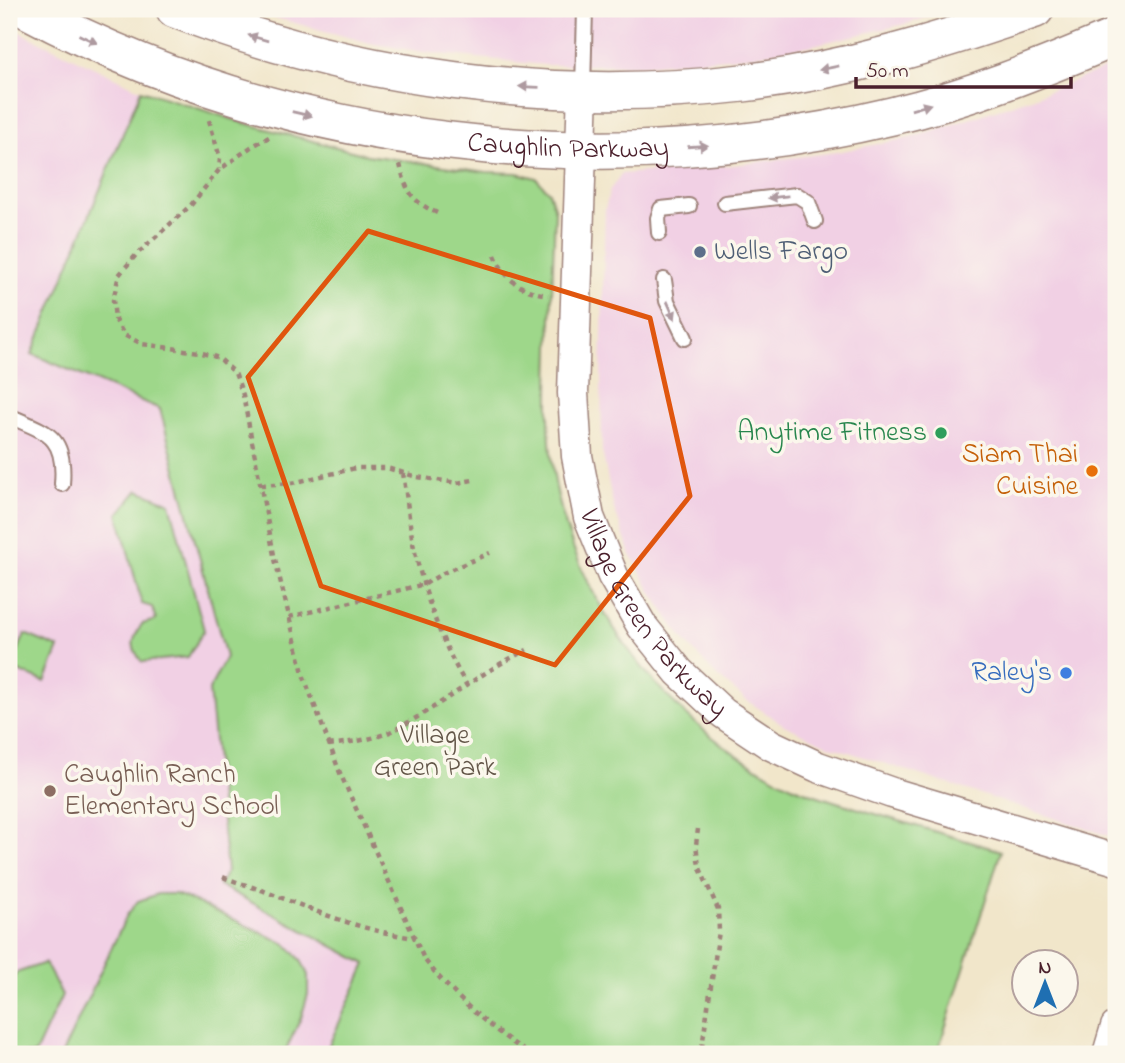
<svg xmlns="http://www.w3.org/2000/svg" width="1125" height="1063" font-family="'Indie Flower',sans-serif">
<rect width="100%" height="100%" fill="#fbf7ec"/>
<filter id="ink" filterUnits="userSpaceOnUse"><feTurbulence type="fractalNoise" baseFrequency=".0143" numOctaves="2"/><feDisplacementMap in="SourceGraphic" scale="14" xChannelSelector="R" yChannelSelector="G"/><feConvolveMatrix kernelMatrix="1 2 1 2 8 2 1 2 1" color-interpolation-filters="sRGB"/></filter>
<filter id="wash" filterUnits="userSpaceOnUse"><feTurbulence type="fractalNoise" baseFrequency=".00686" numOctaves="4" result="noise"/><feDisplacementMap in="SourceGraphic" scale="28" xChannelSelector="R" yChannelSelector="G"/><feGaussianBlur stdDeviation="1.57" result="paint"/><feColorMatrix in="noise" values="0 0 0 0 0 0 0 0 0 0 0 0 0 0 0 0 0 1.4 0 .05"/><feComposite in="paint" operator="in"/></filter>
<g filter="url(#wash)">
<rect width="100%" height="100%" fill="#f1e6ca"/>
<!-- built -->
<path fill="#f1d0e4" d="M242,9H952L910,23L809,46L751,56L644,65H545L430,53L374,44Z
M9,27L141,90L32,354L159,409L226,657L209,690L227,871L219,885L366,964L325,1054H9Z
M1116,64V838L827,745L784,725L746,700L714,673L682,638L653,595L631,555L614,509L602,451L601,379L605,209L610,190L621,174L734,165L837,152L914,137L1032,98Z"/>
<!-- green -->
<path fill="#9ed78a" stroke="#747b5a" stroke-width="2" d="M141,90L244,123L367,155L486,172L517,173L536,178L549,192L555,211C553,257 552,302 550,348C549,388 547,430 553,470C573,604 670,731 794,787C818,797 844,804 869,812C913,825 957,838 1001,851L937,1054H325L366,964L219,885L227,871L209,690L226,657L160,409L32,354Z
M138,490L170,503L204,630L188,657L142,662C129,645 132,641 142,624L156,620L152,607L142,604L118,514Z
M25,634L59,648L45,682L11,668Z
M158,894H175L184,897L286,944L301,960L308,975V994L301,1018L284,1054H62L127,915L138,901Z
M45,963L62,995L35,1054H9V990L16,973Z"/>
</g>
<g filter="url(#ink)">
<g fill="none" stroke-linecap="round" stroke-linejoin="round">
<!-- service casing -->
<g stroke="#9e827a" stroke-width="18">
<path id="service" d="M583,89L585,9
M725,203L797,195L808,202L815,221
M659,233L658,218L661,209L689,206
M664,280L667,301L685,338
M9,416C48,433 66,436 62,484"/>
</g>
<!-- minor casing -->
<g stroke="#9e827a" stroke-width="33">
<g id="minor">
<path id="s1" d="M583,89L573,393L577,456L589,517L613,576L642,626L679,672L723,713L771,745L818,767L892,793L1116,860"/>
<path d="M1108,1054L1116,1027"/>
</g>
</g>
<!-- tertiary casing -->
<g stroke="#9e827a" stroke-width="40">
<g id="tertiary">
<path id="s2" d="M26,9C289,149 603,185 892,116C969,98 1043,68 1116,37"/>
<path d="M175,9C353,79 553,105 743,83C843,71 940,42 1035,9"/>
</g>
</g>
<!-- path -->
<path stroke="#9e827a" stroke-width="4.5" stroke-dasharray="5 5" stroke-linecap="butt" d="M209,120L220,158L219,169
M269,137L251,147L219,170L191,205L136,255L119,275L113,300L115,319L124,335L142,344L199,352L219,358L235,373L243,395L274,555L304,677L340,773L424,959C454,997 489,1027 529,1054
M400,164C406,191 411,201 437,213
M495,255C505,280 521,291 548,295
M403,473C407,497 409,523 414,548C425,595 441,643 466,684
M261,485L292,483L356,468H387L417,477L457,483L473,480
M289,617L425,584L443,573L490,553
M329,745C350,742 373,740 392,731C439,708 479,672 527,650
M698,829L696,845L699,866L718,909L719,931L701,1054
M223,877C238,883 254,887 269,893C321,913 359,930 415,938"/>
<!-- service -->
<use href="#service" stroke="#fff" stroke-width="14"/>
<!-- minor -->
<use href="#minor" stroke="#fff" stroke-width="30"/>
<!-- tertiary -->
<use href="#tertiary" stroke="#fff" stroke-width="37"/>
</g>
<!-- one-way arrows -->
<defs><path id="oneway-solid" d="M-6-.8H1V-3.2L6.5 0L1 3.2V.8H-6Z" transform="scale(1.75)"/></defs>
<g fill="#ae9aa0">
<use href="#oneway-solid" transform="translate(258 38) rotate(-164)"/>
<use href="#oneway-solid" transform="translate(88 39) rotate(25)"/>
<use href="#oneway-solid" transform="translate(829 68) rotate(168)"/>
<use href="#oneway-solid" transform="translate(529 87) rotate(-178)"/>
<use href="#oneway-solid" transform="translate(921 107) rotate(-16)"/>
<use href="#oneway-solid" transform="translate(302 114) rotate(13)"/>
<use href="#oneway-solid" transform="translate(698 146) rotate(-4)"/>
<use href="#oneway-solid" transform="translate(778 197) rotate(174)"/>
<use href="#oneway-solid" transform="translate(671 310) rotate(66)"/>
</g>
</g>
<!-- marked area -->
<path fill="none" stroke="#e0560e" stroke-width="5" stroke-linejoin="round" d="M368,231L650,318L690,496L555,665L321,586L248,377Z"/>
<!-- markers -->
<circle fill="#5c6f8a" stroke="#fbf7ec" stroke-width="2.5" cx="700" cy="252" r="7"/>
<circle fill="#2e9e5b" stroke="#fbf7ec" stroke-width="2.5" cx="941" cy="433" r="7"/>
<circle fill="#e8710a" stroke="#fbf7ec" stroke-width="2.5" cx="1092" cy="471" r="7"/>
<circle fill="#3f7fe0" stroke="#fbf7ec" stroke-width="2.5" cx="1066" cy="673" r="7"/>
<circle fill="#8d6e63" stroke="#fbf7ec" stroke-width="2.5" cx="50" cy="791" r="7"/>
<g text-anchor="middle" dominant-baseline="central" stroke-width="7" stroke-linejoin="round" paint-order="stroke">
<!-- street labels -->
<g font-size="28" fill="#4a1f2b" stroke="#fbf7ec">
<text stroke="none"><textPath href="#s2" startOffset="565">Caughlin Parkway</textPath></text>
<text stroke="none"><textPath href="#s1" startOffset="546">Village Green Parkway</textPath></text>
</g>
<!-- service labels -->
<g font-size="28" fill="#4e5e75" stroke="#fbf7ec" text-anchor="start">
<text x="714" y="252">Wells Fargo</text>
</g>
<!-- leisure labels -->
<g font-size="28" fill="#27864d" stroke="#fbf7ec" text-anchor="end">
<text x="927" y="433">Anytime Fitness</text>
</g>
<!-- food labels -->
<g font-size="28" fill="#c56008" stroke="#fbf7ec" text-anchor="end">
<text x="1078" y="455">Siam Thai<tspan x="1078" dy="32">Cuisine</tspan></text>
</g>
<!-- shop labels -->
<g font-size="28" fill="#366cbe" stroke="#fbf7ec" text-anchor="end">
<text x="1052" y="673">Raley's</text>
</g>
<!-- park labels -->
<g font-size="28" fill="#635648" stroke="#fbf7ec">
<text x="435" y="736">Village<tspan x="435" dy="32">Green Park</tspan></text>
</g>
<!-- education labels -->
<g font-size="28" fill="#785e54" stroke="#fbf7ec" text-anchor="start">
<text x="64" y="775">Caughlin Ranch<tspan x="64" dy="32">Elementary School</tspan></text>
</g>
</g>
<!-- margin -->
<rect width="1125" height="1063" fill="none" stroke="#fbf7ec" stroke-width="35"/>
<!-- north arrow -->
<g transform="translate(1045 983)"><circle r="33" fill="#fbf7ec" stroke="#b4a19f" stroke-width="2"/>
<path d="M0-5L12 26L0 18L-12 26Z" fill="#1f6fb2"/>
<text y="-10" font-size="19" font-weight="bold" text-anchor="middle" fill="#4a1f2b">N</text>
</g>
<!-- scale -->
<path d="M856 77v10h215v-10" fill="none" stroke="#4a1f2b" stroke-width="3.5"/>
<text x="866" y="77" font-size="21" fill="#4a1f2b" stroke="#fbf7ec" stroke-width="5" paint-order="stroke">50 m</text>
</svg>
